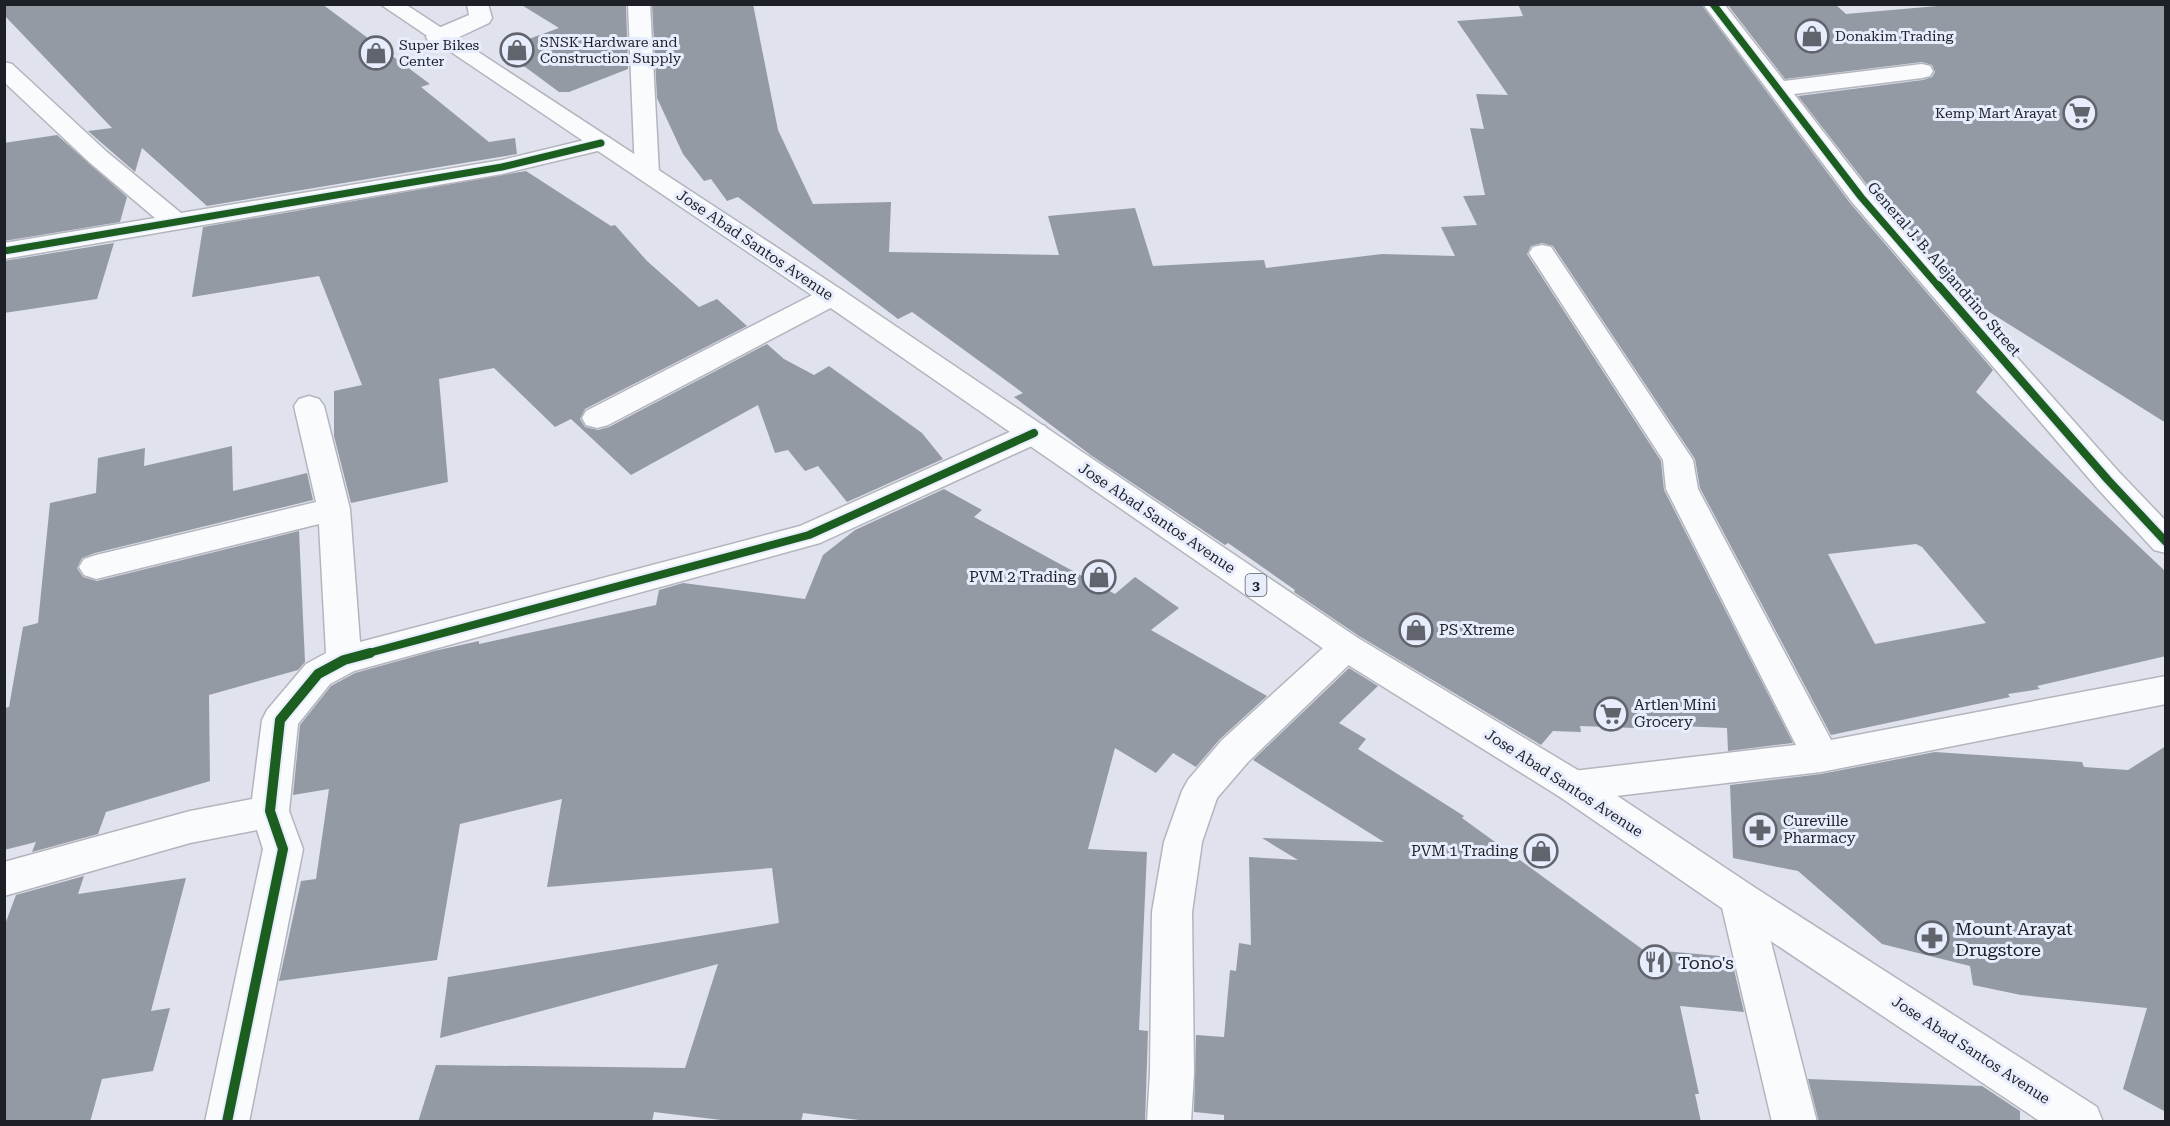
<svg xmlns="http://www.w3.org/2000/svg" width="2170" height="1126" font-family="'Roboto Serif',serif">
<rect width="100%" height="100%" fill="#e0e2ed"/>
<!-- building -->
<path fill="#949aa4" fill-rule="evenodd" d="M4,4H322L430,84L421,87L489,142L515,138L517,154L207,206L142,148L135,172L88,131L112,128L4,15Z
M520,4H626L628,69L569,92H559L501,49L559,28Z
M652,4H753L778,130L813,204L891,202L889,252L1059,255L1048,216L1135,208L1153,266L1264,260L1266,268L1382,254L1455,256L1441,227L1477,225L1463,196L1485,195L1470,128L1484,129L1476,94L1508,95L1457,21L1523,16L1518,4H1701L1850,203L1993,370L1976,392L2166,572V656L2037,686L2040,689L2008,694L2010,697L1831,735L1700,488L1695,459L1553,246L1542,243L1531,246L1527,254L1661,461L1664,490L1793,743L1728,751L1727,728L1634,724L1635,728L1580,726L1581,732L1553,731L1541,745L1359,636L1294,592L1295,590L1228,543L1225,545L1092,456L1014,397L1023,393L912,312L898,319L738,197L727,201L711,179L704,181L683,154L657,98ZM1916,544L1922,547L1986,623L1875,644L1828,554Z
M1727,4H1835L1846,14L1960,4H2166V423L1967,298L1872,191L1798,96L1923,80L1932,77L1935,72L1932,65L1922,62L1785,79Z
M57,135L127,197L120,222L4,241V143Z
M526,171L611,226L615,225L647,261L699,307L717,299L747,326L585,409L580,419L585,427L598,430L609,427L767,344L784,359L814,375L829,366L922,433L943,459L847,502L818,466L805,471L788,450L775,453L758,405L631,475L571,419L555,427L494,368L439,379L448,482L351,503L334,436V391L362,385L319,276L192,297L203,227Z
M114,243L97,299L4,313V261Z
M232,446L233,491L307,473L313,500L95,553L82,558L77,568L83,577L97,581L299,531L305,662L298,670L209,695L210,781L106,812L98,834L32,852L36,842L4,850V708L9,707L23,627L38,623L50,503L96,493L98,458L145,448L144,466Z
M944,489L982,510L974,517L1115,594L1135,577L1179,608L1151,630L1267,696L1220,739L1196,767L1173,753L1156,773L1115,748L1088,849L1147,852L1139,1030L1148,1031L1145,1122H875L803,1113L801,1122H738L654,1112L652,1122H418L436,1065L685,1068L718,964L440,1038L448,977L779,923L772,868L547,887L562,799L460,824L437,960L279,981L301,881L316,879L329,789L293,795L300,725L331,686L355,673L434,651L479,641V644L656,605L659,590L683,583L805,599L823,555L855,530Z
M1349,668L1378,686L1339,723L1366,739L1358,749L1464,816L1462,818L1642,949L1731,957L1744,1012L1680,1006L1699,1094H1695L1701,1122H1224V1115L1194,1112L1196,1035L1224,1037L1230,970L1236,971L1239,943L1251,945L1249,857L1298,860L1262,838L1384,842L1253,760Z
M2166,746V1112L2123,1089L2147,1008L2021,995L1973,985L1970,966L1882,944L1798,871L1733,858L1730,785L1821,774L1935,752L2082,762L2084,767L2128,770Z
M84,876L78,894L186,878L151,1011L170,1008L153,1071L102,1079L90,1122H4V927L16,895Z
M1808,1079L1982,1086L2020,1111V1122H1819Z"/>
<g fill="none" stroke-linecap="round" stroke-linejoin="round">
<!-- minor casing -->
<g stroke="#b3b5be" stroke-width="3">
<path id="minor" d="M467,4H488L492,18L489,23C472,30 448,46 429,42L426,37L429,32L469,15Z
M628,4H650L659,173L656,178L647,180L638,178L635,173Z
M1703,4H1724L1784,81L1922,64L1930,66L1933,71L1930,76L1922,78L1794,94L1870,192L2119,472L2166,521V553L2154,550L2097,488L1852,202Z
M4,62L12,64L107,152L181,213L502,160L601,136L610,138L613,143L610,148L502,174L4,259V243L155,218L89,162L4,82Z
M1542,245L1551,247L1693,460L1698,489L1831,740L2166,676V704L1821,772L1573,801L1560,797L1554,786L1560,775L1573,771L1796,745L1666,489L1663,460L1529,253L1533,247Z
M832,288L842,290L846,296L842,302L608,425L597,428L586,425L582,418L586,411L822,290Z
M309,396L319,399L324,406L350,509L360,642L800,526L1023,426L1034,423L1045,426L1049,433L1045,440L820,543L354,671L330,684L298,724L289,811L303,849L249,1122H205L263,849L257,830L190,843L4,896V862L190,811L252,799L262,720L267,710L306,664L326,653L319,524L96,579L84,575L79,567L84,559L96,555L316,502L294,406L299,399Z
M1346,634L1358,638L1363,647L1358,656L1248,762L1217,798L1202,842L1192,912L1194,1073L1191,1122H1147L1150,1073L1152,912L1164,842L1182,791L1188,780L1222,740L1334,638Z
M1740,881L1754,887L1760,899L1817,1122H1772L1720,899L1726,887Z"/>
</g>
<!-- highway casing -->
<g stroke="#b3b5be" stroke-width="3">
<path id="highway" d="M380,4H405L842,290L1358,638L1586,775L1754,887L2097,1107L2103,1122H2041L1726,911L1560,797L1334,656L822,302Z"/>
</g>
<!-- minor -->
<use href="#minor" fill="#fafbfc" fill-rule="evenodd"/>
<!-- highway -->
<use href="#highway" fill="#fafbfc" fill-rule="evenodd"/>
<!-- cycleway-far2 casing -->
<g stroke="#e8edfd" stroke-width="10">
<path id="cycleway-far2" d="M1713,4L1861,197L1939,287
M4,251L502,167L601,143"/>
</g>
<!-- cycleway-far1 casing -->
<g stroke="#e8edfd" stroke-width="12">
<path id="cycleway-far1" d="M1938,285L2108,480L2166,542
M365,654L809,535L1034,433"/>
</g>
<!-- cycleway casing -->
<g stroke="#e8edfd" stroke-width="14">
<path id="cycleway" d="M227,1122L283,849L270,811L280,720L318,674L344,660L370,653"/>
</g>
<!-- cycleway-far2 -->
<use href="#cycleway-far2" stroke="#1b5e20" stroke-width="7"/>
<!-- cycleway-far1 -->
<use href="#cycleway-far1" stroke="#1b5e20" stroke-width="8"/>
<!-- cycleway -->
<use href="#cycleway" stroke="#1b5e20" stroke-width="10"/>
</g>
<!-- icons -->
<defs>
<g id="shop-ring" transform="scale(1.725)"><circle r="9.5" fill="#e8edfd" stroke="#62646d" stroke-width="1.5"/><path d="M-5-2.5h2.3a2.7 3.5 0 0 1 5.4 0H5L5.5 6h-11ZM-1.5-2.5h3a1.5 2.3 0 0 0-3 0Z" fill="#62646d"/></g>
<g id="supermarket-ring" transform="scale(1.725)"><circle r="9.5" fill="#e8edfd" stroke="#62646d" stroke-width="1.5"/><path d="M-6-5.5h2.5l.6 2H6L4.5 2H-2.5L-4.4-4H-6ZM-1.5 3.2a1.3 1.3 0 1 0 .1 0ZM3 3.2a1.3 1.3 0 1 0 .1 0Z" fill="#62646d"/></g>
<g id="pharmacy-ring" transform="scale(1.725)"><circle r="9.5" fill="#e8edfd" stroke="#62646d" stroke-width="1.5"/><path d="M-2-6h4v4h4v4h-4v4h-4v-4h-4v-4h4Z" fill="#62646d"/></g>
<g id="restaurant-ring" transform="scale(1.725)"><circle r="9.5" fill="#e8edfd" stroke="#62646d" stroke-width="1.5"/><path d="M-5-6h1v4h1v-4h1v4h1v-4h1v5L-1.5 .5V6h-2V.5L-5-1ZM5-6V6H3V1.5H1.5Q1.5-4 5-6Z" fill="#62646d"/></g>
</defs>
<g fill-rule="evenodd">
<use href="#shop-ring" x="1812" y="36"/>
<use href="#shop-ring" x="517" y="50"/>
<use href="#shop-ring" x="376" y="53"/>
<use href="#supermarket-ring" x="2080" y="113"/>
<use href="#shop-ring" x="1099" y="577"/>
<use href="#shop-ring" x="1416" y="630"/>
<use href="#supermarket-ring" x="1611" y="714"/>
<use href="#pharmacy-ring" x="1760" y="830"/>
<use href="#shop-ring" x="1541" y="851"/>
<use href="#pharmacy-ring" x="1932" y="938"/>
<use href="#restaurant-ring" x="1655" y="962"/>
</g>
<g text-anchor="middle" dominant-baseline="central" stroke-width="6" stroke-linejoin="round" paint-order="stroke">
<!-- far-poi labels -->
<g font-size="14" fill="#1e2028" stroke="#e8edfd" text-anchor="start">
<text x="1835" y="36">Donakim Trading</text>
<text x="540" y="42">SNSK Hardware and<tspan x="540" dy="16">Construction Supply</tspan></text>
<text x="399" y="45">Super Bikes<tspan x="399" dy="16">Center</tspan></text>
<text x="2057" y="113" text-anchor="end">Kemp Mart Arayat</text>
</g>
<!-- shield labels -->
<rect fill="#e8edfd" stroke="#5b5e68" stroke-width="1.5" x="1245.5" y="574" width="21" height="22" rx="4.5"/>
<g font-size="14" font-weight="bold" fill="#1e2028">
<text x="1256" y="585">3</text>
</g>
<!-- street labels -->
<g font-size="15" fill="#1e2028" stroke="#e8edfd">
<text transform="translate(755 245) rotate(34)">Jose Abad Santos Avenue</text>
<text transform="translate(1944 269) rotate(49)">General J. B. Alejandrino Street</text>
<text transform="translate(1157 518) rotate(34)">Jose Abad Santos Avenue</text>
<text transform="translate(1564 783) rotate(33)">Jose Abad Santos Avenue</text>
<text transform="translate(1971 1050) rotate(33)">Jose Abad Santos Avenue</text>
</g>
<!-- poi labels -->
<g font-size="15" fill="#1e2028" stroke="#e8edfd" text-anchor="start">
<text x="1076" y="577" text-anchor="end">PVM 2 Trading</text>
<text x="1439" y="630">PS Xtreme</text>
<text x="1634" y="705">Artlen Mini<tspan x="1634" dy="17">Grocery</tspan></text>
<text x="1783" y="821">Cureville<tspan x="1783" dy="17">Pharmacy</tspan></text>
<text x="1518" y="851" text-anchor="end">PVM 1 Trading</text>
</g>
<!-- near-poi labels -->
<g font-size="18" fill="#1e2028" stroke="#e8edfd" text-anchor="start">
<text x="1955" y="928">Mount Arayat<tspan x="1955" dy="21">Drugstore</tspan></text>
<text x="1678" y="962">Tono's</text>
</g>
</g>
<!-- border -->
<rect width="2170" height="1126" fill="none" stroke="#1e2028" stroke-width="12"/>
</svg>
